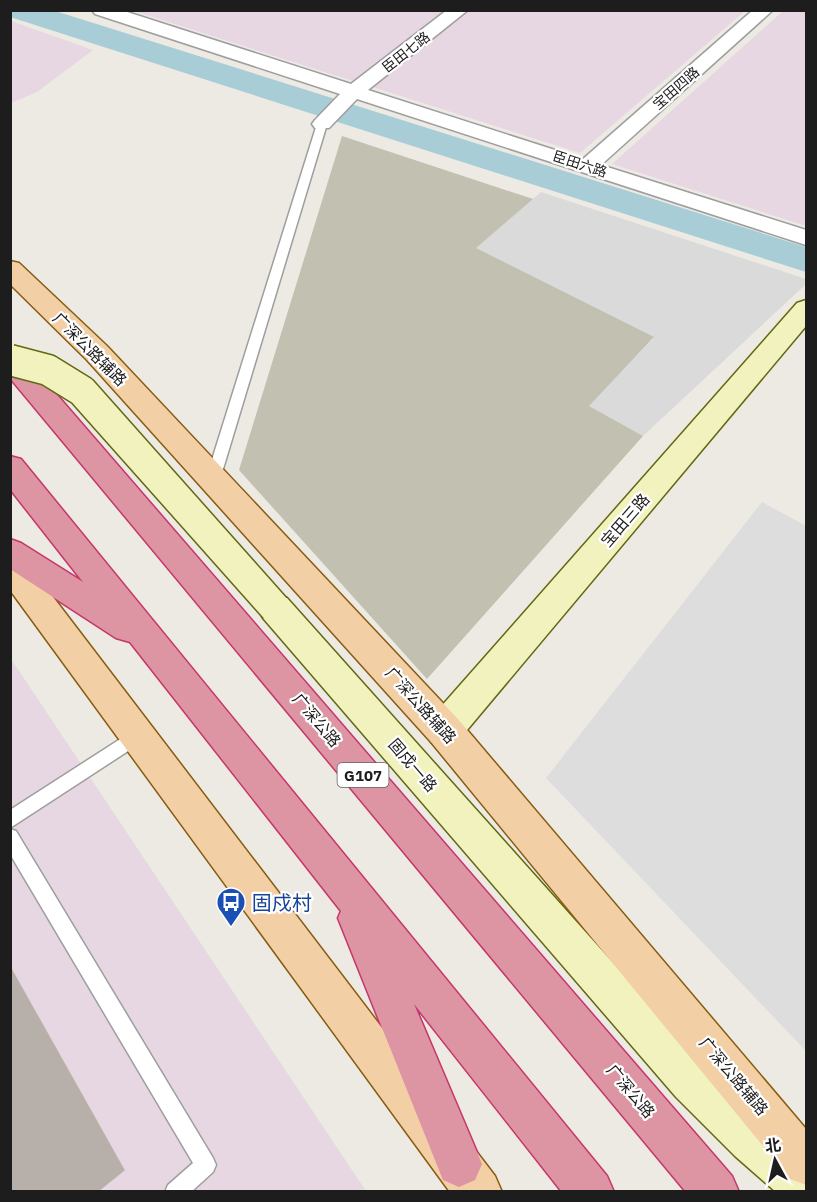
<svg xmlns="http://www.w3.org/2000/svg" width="817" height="1202" font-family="'IBM Plex Sans','Noto Sans SC',sans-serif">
<rect width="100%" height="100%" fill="#edeae4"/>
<!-- residential -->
<path fill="#dbdada" d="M541,192L806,279V284L643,436L588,406L654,338L475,248Z"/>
<!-- industrial -->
<path fill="#e6d7e3" d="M134,11H451L359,83Z
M465,11H745L580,153L369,86Z
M783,11H806V226L612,164Z
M11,21L93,50L37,92L11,103Z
M11,659L366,1191H11Z"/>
<!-- construction -->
<path fill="#c1c0b1" d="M342,136L533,199L476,248L654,337L589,406L643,436L427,679L239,470Z"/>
<!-- parking -->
<path fill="#ddd" d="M762,502L806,526V1051L546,778Z"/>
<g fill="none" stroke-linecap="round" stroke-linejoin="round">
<!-- river -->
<path fill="#a9cdd6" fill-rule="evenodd" d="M10,10H52L806,247V272L10,17Z"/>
</g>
<!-- building -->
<path fill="#b6afaa" stroke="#bdb1a8" stroke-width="1.5" d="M10,967L124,1170L98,1191H10Z"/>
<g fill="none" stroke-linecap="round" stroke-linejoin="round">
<!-- lane casing -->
<g stroke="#9e9e9e" stroke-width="3">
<path id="lane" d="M322,121L327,124L220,479L213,484L206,479L317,124Z
M139,727L145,730L147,735L145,740L10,828V810Z
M10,829L16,831L213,1158L216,1165L213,1172L191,1192H165L168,1185L193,1163L10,854Z"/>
</g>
<!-- street casing -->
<g stroke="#9e9e9e" stroke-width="3">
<path id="street" d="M92,10H121L351,84L447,10H468L368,90L583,159L753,10H773L601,165L806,230V245L357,99L329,128H315L312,124L315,120L340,94L95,14Z"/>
</g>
<!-- secondary casing -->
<g stroke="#616810" stroke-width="3">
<path id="secondary" d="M806,300V326L457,742L444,747L431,742L426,730L431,718L797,303Z
M275,594L287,598L706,1067L767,1124L806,1158V1192H776L735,1156L676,1097L263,618L258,608L263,598Z"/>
</g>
<!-- primary casing -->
<g stroke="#875c10" stroke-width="3">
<path id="primary" d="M10,261L19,263L107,346L457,718L806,1129V1185L790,1179L431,742L87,360L10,284Z
M10,551L21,555L495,1176L502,1192H450L10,590Z"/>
</g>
<!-- highway casing -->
<g stroke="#c6366b" stroke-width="3">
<path id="highway" d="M10,349L20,352L732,1176L739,1192H686L10,378Z
M10,456L21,459L607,1176L614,1192H562L414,1004L482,1164L475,1180L459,1187L443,1180L338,918L341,911L130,642L116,638L10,569V539L21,543L83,582L10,489Z"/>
</g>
<!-- lane -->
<use href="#lane" fill="#fff" fill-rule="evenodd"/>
<!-- street -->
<use href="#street" fill="#fff" fill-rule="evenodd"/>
<!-- secondary -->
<use href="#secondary" fill="#f1f2bd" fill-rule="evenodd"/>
<!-- primary -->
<use href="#primary" fill="#f2cfa5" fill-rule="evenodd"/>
<!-- highway -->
<use href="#highway" fill="#dd94a3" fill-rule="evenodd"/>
<!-- secondary-bridge casing -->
<g stroke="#616810" stroke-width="33" stroke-linecap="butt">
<path id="secondary-bridge" d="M10,360L48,370L82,391L275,608"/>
</g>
<!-- secondary-bridge -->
<use href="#secondary-bridge" stroke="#f1f2bd" stroke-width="30"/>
</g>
<!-- icons -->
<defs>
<g id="bus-pin" transform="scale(1.5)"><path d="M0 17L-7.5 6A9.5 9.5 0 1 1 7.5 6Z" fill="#1a4fb4" stroke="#fff"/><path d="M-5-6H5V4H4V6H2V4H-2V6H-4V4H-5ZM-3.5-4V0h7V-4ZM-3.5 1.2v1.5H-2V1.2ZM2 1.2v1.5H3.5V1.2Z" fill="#fff"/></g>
</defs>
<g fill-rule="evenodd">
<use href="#bus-pin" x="231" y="902"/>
</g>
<g text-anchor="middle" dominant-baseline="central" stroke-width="4.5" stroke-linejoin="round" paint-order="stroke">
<!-- far-street labels -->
<g font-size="14" fill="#1d1d1d" stroke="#fff">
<text transform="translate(406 52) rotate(-38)">臣田七路</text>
<text transform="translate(676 88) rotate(-41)">宝田四路</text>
<text transform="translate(580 164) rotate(18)">臣田六路</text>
</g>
<!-- shield labels -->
<rect fill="#fff" stroke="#616161" stroke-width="1.5" x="337.5" y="763" width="51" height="24" rx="4.5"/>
<g font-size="15" font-weight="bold" fill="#1d1d1d">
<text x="363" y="775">G107</text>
</g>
<!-- street labels -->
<g font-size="16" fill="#1d1d1d" stroke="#fff">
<text transform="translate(90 349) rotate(45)">广深公路辅路</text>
<text transform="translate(625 520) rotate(-49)">宝田三路</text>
<text transform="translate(421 705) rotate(48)">广深公路辅路</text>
<text transform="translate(317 720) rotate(50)">广深公路</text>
<text transform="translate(413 765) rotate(49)">固戍一路</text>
<text transform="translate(734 1076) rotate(50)">广深公路辅路</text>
<text transform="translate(631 1091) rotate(50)">广深公路</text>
</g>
<!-- near-transit labels -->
<g font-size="20" fill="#164399" stroke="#fff" text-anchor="start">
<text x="252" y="902">固戍村</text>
</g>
</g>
<!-- border -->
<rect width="817" height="1202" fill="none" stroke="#1d1d1d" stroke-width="24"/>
<!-- north arrow -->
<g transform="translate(775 1160) rotate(352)" stroke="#ffffff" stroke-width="4.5" paint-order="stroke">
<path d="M0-4.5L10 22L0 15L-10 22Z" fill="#1d1d1d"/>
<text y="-9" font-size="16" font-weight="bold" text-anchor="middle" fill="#1d1d1d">北</text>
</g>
</svg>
